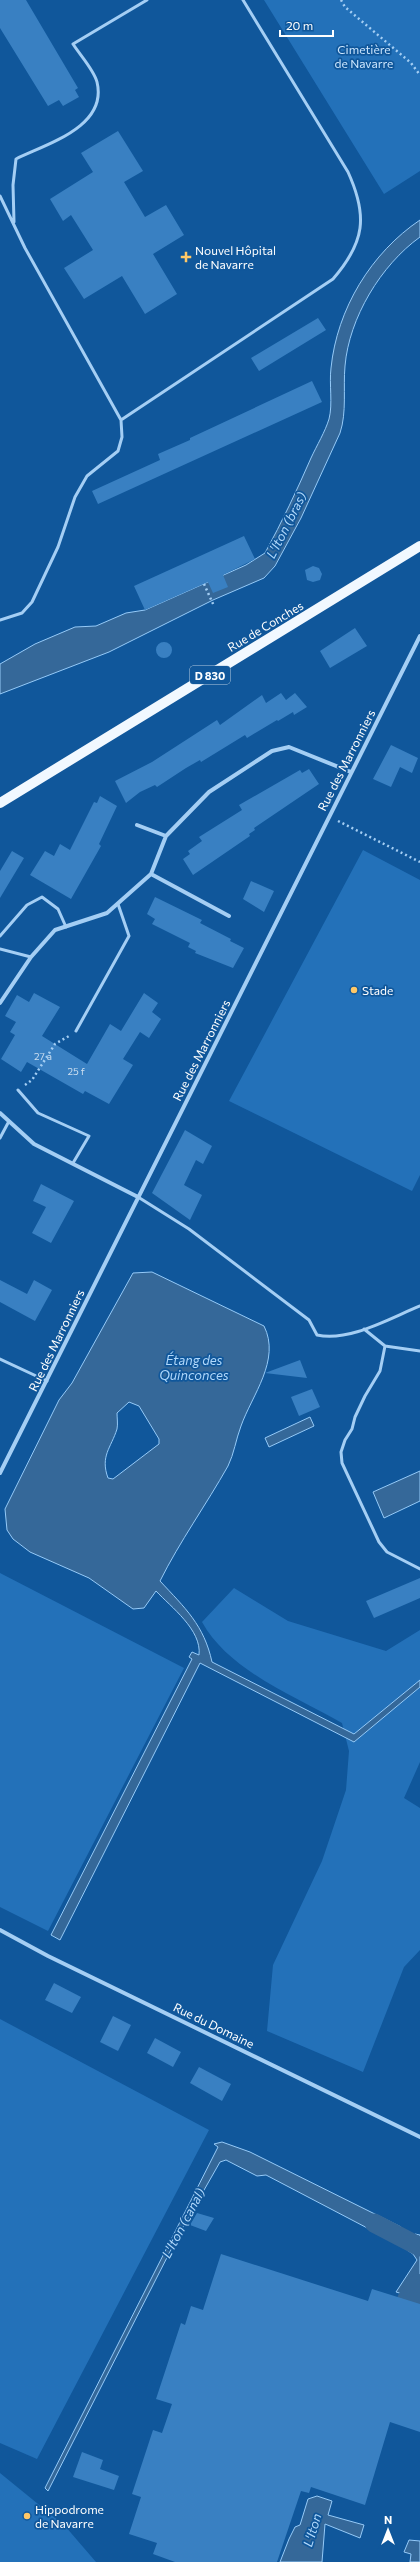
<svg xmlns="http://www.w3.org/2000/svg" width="420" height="2562" font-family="Commissioner,sans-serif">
<rect width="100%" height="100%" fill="#10579b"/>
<!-- green -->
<path fill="#2371b9" d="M264,0H420V171L384,194Z
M363,850L420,880V1175L412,1191L229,1101Z
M0,1573L184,1668L48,1931L0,1907Z
M234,1588L288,1621L386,1651L420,1630V1762L404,1798L420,1808V1950L404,1967L363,2072L267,2031L273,1965L322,1861L346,1790L349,1751L342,1723C295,1696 229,1671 202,1622Z
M0,2019L209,2130L37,2459L0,2443Z
M0,2473L65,2526L96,2562H0Z"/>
<!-- water -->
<path fill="#356899" stroke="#95caf8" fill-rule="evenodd" d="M420,220V237C381,265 349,318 345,366C343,388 347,412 340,433L301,518L275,566L264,578L213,600L109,652L0,694V664L35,644L75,627L96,626L126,613L145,610L246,565L265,553C282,522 297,490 311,458C317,445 325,432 329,419C333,404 329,384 331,368C337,309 371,253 420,220Z
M152,1272L264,1326C281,1360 252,1395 241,1426C236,1439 234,1454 228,1466C206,1505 180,1541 160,1581C185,1608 204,1625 212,1662L354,1734L420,1680V1687L354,1742L200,1663L60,1940L51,1935L192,1659L189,1657L192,1652L199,1655C202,1630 171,1607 156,1591L144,1608L133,1609L89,1578L30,1552L13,1539L7,1530L5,1509L59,1400L72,1383L133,1273ZM129,1402L139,1406L159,1439V1444L113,1479L108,1478C100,1456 111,1448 117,1429C118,1424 117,1418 117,1413Z
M310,1417L314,1426L269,1447L265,1438Z
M420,1471V1501L384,1518L373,1492Z
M222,2142L250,2152L401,2227L394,2242L266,2175L257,2176L226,2160L220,2162L179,2234L48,2491L45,2488L218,2147L214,2144Z
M415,2234L420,2235V2299L396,2292L417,2260L413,2254L407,2250Z
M317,2496L332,2501L328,2515L364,2525L360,2538L325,2524L322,2562H280L289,2539L295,2527L300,2525L308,2499Z
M409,2540L420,2541V2562H410L411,2554L404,2552Z"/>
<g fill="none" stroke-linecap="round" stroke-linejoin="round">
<!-- canal -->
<path stroke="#356899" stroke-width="19" d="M374,2223L420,2247"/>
<!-- river -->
<path stroke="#356899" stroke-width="32" d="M413,2301L420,2290"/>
</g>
<!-- building -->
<path fill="#3980c2" d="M0,0H26L78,88L75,90L79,97L63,106L59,100L48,106L0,28Z
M118,131L143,171L124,182L145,217L166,205L184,235L153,254L177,294L145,314L122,276L84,299L64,268L93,250L71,215L63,221L50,199L93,172L81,153Z
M318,318L326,330L259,371L251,358Z
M312,381L322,402L98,504L92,491L160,460L158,454L190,440V438Z
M244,536L255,559L223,575L228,587L213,593L208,582L145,610L134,586Z
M313,566L319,568L322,574L320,580L313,582L307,580L305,570Z
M355,628L367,646L330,668L320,651Z
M156 650a8 8 0 1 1 16 0a8 8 0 1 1-16 0Z
M281,693L286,700L295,693L307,707L294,715L293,712L278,721L277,720L247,738L245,735L201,762L200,760L186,768L157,787L155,785L140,792L126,803L115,781L152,762L217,720L220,725L262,695L266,703Z
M391,745L418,758L412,773L400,767L391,787L373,779Z
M309,769L319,784L254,828L255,830L249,834L250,836L193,875L183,859L190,854L188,851L202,841L199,837L242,810L239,805L300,770L302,773Z
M100,796L117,806L99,844L101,846L71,899L30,875L45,851L54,856L60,844L70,850L94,802L97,803Z
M12,851L24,858L0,898V871Z
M251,881L274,891L264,912L243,899Z
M155,897L202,920L200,923L231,939L230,941L244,948L233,968L195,953L196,951L188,947L190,943L152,924L155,919L147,914Z
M34,993L60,1007L42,1036L87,1064L110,1024L121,1031L144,993L158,1003L152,1012L161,1019L149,1038L140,1032L123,1059L133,1065L109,1104L85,1091L83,1094L27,1062L21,1072L1,1059L15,1035L10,1032L16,1022L5,1016L17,995L29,1002Z
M185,1130L212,1146L203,1164L196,1160L184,1185L202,1195L190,1220L152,1193Z
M41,1184L74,1201L51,1243L32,1233L46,1207L33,1201Z
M0,1280L27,1294L34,1280L52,1290L35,1321L0,1302Z
M300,1360L307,1378L265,1373Z
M312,1389L320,1407L299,1416L291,1397Z
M420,1578V1598L374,1618L366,1601Z
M54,1983L81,1997L72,2013L45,2000Z
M113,2016L131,2025L118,2051L100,2042Z
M155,2038L181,2052L173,2067L147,2053Z
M199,2067L231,2084L222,2101L190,2083Z
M197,2213L214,2218L206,2231L190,2225Z
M221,2254L368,2301L372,2289L420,2304V2432L390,2422L365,2505L311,2487L309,2493L301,2491L277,2562H175L153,2554L157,2543L129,2534L141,2497L132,2494L153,2430L162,2433L172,2404L156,2399L181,2323L185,2325L191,2306L203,2310Z
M82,2452L103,2460L100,2469L119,2476L114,2490L73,2477Z"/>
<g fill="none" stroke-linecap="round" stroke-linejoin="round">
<!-- path -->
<path stroke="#a4cef4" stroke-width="2.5" stroke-dasharray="2 3" stroke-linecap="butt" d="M341,0L345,7L411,63L420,75
M204,584L214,606
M338,821L420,862
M25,1085L32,1080L55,1044L69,1036"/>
<!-- service -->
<path stroke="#a4cef4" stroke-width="3" d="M0,196L25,248L121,420L122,437L118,451L87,476L75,497L58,547L32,602L22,613L0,620
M14,222L13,185L16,159C46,144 108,127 97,82C94,70 80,55 73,44L147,0
M121,420L333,279C365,242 368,216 348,172L243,0
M0,936L27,905L42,897L58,909L66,927
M0,949L31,957
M76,1031L129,936L118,904
M18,1090L38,1113L89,1136L73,1163
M0,1138L8,1123
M138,1197L189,1229L309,1320L317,1335C350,1342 390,1318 420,1306
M364,1329L385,1346L420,1351
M385,1346L380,1371L365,1396L355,1417L352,1429L345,1440L341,1452L342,1463L379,1542L387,1552L420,1569
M0,1359L47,1381"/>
<!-- minor -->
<path stroke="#a4cef4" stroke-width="4" d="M137,825L166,836
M151,874L229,916
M0,1003L31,957L55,930L107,913L151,874L166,836L209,792L272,751L289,747L351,772
M0,1113L34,1144L138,1197
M0,1473L420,636
M0,1930L48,1956L420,2137"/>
<!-- primary -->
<path stroke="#f1f8ff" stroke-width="10" d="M0,803L420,546"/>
</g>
<!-- markers -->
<g fill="#ffc867" stroke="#10579b" stroke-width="1.5">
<path d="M184 251h4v4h4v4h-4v4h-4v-4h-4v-4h4z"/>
<circle cx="354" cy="990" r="4"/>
<circle cx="27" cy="2516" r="4"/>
</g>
<g text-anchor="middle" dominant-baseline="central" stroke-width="3.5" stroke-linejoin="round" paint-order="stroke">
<!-- number labels -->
<g font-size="10" fill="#cedff0">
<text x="43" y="1056">27 a</text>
<text x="76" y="1071">25 f</text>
</g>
<!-- shield labels -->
<rect fill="#10579b" stroke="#b7cde1" stroke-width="1" x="190" y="666" width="40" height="18" rx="3"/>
<g font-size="11" font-weight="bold" fill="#fff">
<text x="210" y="675">D 830</text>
</g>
<!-- park labels -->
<g font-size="12" fill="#cce6fe" stroke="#10579b">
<text x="364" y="49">Cimetière<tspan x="364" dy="14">de Navarre</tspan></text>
</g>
<!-- poi labels -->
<g font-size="12" fill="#fff" stroke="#10579b" text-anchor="start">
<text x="195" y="250">Nouvel Hôpital<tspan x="195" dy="14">de Navarre</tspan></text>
<text x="362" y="990">Stade</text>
<text x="35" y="2509">Hippodrome<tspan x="35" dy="14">de Navarre</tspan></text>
</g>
<!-- street labels -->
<g font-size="12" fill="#fff" stroke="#10579b">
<text transform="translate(265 626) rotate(-31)">Rue de Conches</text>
<text transform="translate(346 760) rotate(-63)">Rue des Marronniers</text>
<text transform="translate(201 1050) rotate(-63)">Rue des Marronniers</text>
<text transform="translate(56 1340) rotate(-64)">Rue des Marronniers</text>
<text transform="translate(214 2025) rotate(26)">Rue du Domaine</text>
</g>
<!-- water labels -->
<g font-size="13" font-style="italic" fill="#b0d8fb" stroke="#10579b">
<text transform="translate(286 525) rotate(-63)">L'Iton (bras)</text>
<text x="194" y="1360">Étang des<tspan x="194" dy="15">Quinconces</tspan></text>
<text transform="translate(183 2223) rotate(-62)">L'Iton (canal)</text>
<text transform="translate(312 2530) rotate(-73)">L'Iton</text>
</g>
</g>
<!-- north arrow -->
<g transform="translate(388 2530)" stroke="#10579b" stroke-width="3" paint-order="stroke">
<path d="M0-3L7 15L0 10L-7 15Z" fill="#ffffff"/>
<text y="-6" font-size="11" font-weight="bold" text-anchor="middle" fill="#ffffff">N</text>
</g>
<!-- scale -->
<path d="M280 30v6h53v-6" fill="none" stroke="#ffffff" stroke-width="2"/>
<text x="286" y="30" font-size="12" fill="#ffffff" stroke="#10579b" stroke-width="3" paint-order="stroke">20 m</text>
</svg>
